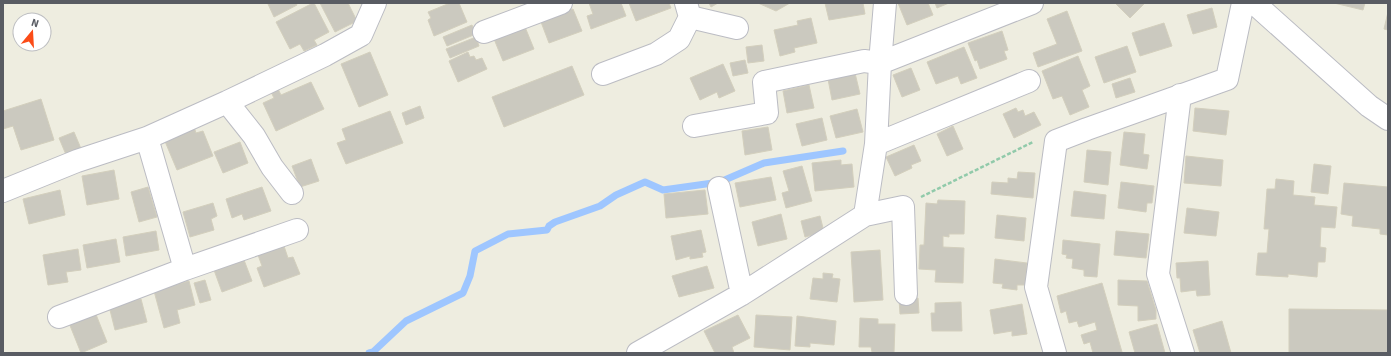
<svg xmlns="http://www.w3.org/2000/svg" width="1391" height="356" font-family="'Source Sans 3',sans-serif">
<rect width="100%" height="100%" fill="#eeede0"/>
<g fill="none" stroke-linecap="round" stroke-linejoin="round">
<!-- stream -->
<path stroke="#9ec6ff" stroke-width="7" d="M369,353L373,352L406,321L463,293L470,276L475,251L508,234L547,230L549,226L555,222L600,206L616,195L645,182L663,190L720,182L764,163L843,151"/>
</g>
<!-- building -->
<path fill="#cbc9bf" stroke="#d3cfbd" d="M271,3H296L297,5L274,17L268,4Z
M313,3H314L329,32L314,40L317,45L304,51L300,44L290,49L276,22Z
M320,3H348L357,21L335,32Z
M450,3H459L467,22L434,36L428,20L431,18L428,12Z
M589,3H621L626,16L591,29L587,16L593,14Z
M629,3H669L671,8L636,21Z
M709,3H718L711,7Z
M758,3H790L776,11Z
M825,3H863L865,14L829,20Z
M898,3H928L933,15L907,25Z
M935,3H949L937,8Z
M1115,3H1145L1130,18Z
M1334,3H1365L1363,10Z
M1212,8L1217,27L1193,34L1187,15Z
M573,9L582,31L549,43L541,22Z
M1067,11L1082,51L1038,67L1033,53L1057,44L1047,19Z
M1388,12V30L1384,29Z
M811,18L817,43L794,48L795,52L780,56L774,30L798,25L797,21Z
M1164,23L1172,46L1140,56L1132,33Z
M472,25L476,34L447,46L443,37Z
M525,27L534,49L503,61L494,39Z
M1002,31L1008,50L1004,51L1007,59L980,69L977,60L975,61L968,43Z
M476,37L479,46L450,58L446,49Z
M762,45L764,61L748,63L746,47Z
M1127,46L1136,72L1104,83L1095,57Z
M964,47L977,78L961,84L958,76L936,84L927,62Z
M370,52L388,95L359,107L341,64Z
M468,52L470,57L474,56L476,60L482,58L487,69L458,82L449,61Z
M1078,56L1090,86L1082,90L1089,107L1070,115L1062,96L1053,99L1042,71Z
M745,60L748,73L733,76L730,63Z
M723,64L735,91L719,98L717,92L700,100L690,78Z
M572,66L584,95L504,127L492,97Z
M911,68L920,90L902,97L893,75Z
M855,73L860,94L832,100L828,79Z
M1130,78L1135,92L1116,98L1112,84Z
M311,82L324,109L276,131L263,103L274,98L271,92L278,89L281,95Z
M809,85L814,108L787,113L783,91Z
M41,99L54,140L21,150L13,126L3,129V111Z
M420,106L424,118L406,125L402,113Z
M1016,108L1018,112L1023,110L1025,116L1034,112L1041,125L1014,138L1003,114Z
M1195,108L1229,111L1226,135L1193,131Z
M857,109L863,132L836,138L830,116Z
M390,111L403,143L346,164L337,143L346,140L342,129Z
M822,118L827,140L802,146L796,124Z
M953,126L963,149L947,156L937,134Z
M194,127L196,133L203,131L213,156L177,170L164,139Z
M768,127L772,150L745,155L742,131Z
M74,132L82,151L67,157L59,138Z
M1124,132L1145,134L1143,154L1149,155L1147,169L1120,165Z
M240,142L248,163L223,173L214,152Z
M914,145L921,161L911,165L912,168L895,176L886,157Z
M1087,150L1111,152L1108,185L1084,182Z
M1186,156L1223,160L1221,186L1184,183Z
M311,159L319,181L300,187L292,166Z
M841,160V165L852,164L854,187L815,191L812,163Z
M1314,164L1331,166L1328,194L1311,192Z
M802,166L812,201L786,208L782,193L789,191L783,171Z
M114,170L119,199L87,205L82,176Z
M1018,172L1035,173L1033,198L991,194L992,182L1008,183V178L1017,179Z
M771,177L776,200L740,207L735,183Z
M1276,179L1294,181L1293,195L1315,197L1314,205L1337,207L1335,228L1321,227L1320,247L1326,248L1325,262H1318L1317,277L1288,274V277L1256,275L1258,253H1267L1269,229H1264L1267,189H1275Z
M1121,182L1154,186L1152,203H1147L1146,212L1118,208Z
M1344,183L1388,187V235L1380,234V229L1352,226L1353,216L1341,214Z
M148,187L157,217L139,222L131,192Z
M262,187L271,211L244,220L242,214L232,218L226,199Z
M60,190L65,215L29,224L23,199Z
M705,190L708,214L666,218L664,194Z
M1074,191L1106,195L1104,219L1071,216Z
M938,200L965,201L964,234H949V237L943,236V247L964,248L963,283L935,282L936,270L919,269L920,245H924L926,203L937,204Z
M213,203L217,216L211,219L214,230L190,237L183,212Z
M1187,208L1219,212L1216,236L1184,233Z
M781,214L787,239L758,246L752,222Z
M997,215L1026,218L1024,241L995,238Z
M820,216L824,232L805,237L801,221Z
M701,230L706,252L702,253L703,257L690,259V256L676,260L671,236Z
M156,231L159,250L126,256L123,237Z
M1116,231L1149,234L1146,258L1114,255Z
M116,239L120,262L87,268L83,245Z
M1063,240L1100,244L1097,277L1084,276V270L1072,268L1073,259L1066,258L1067,255L1062,254Z
M284,246L288,258L293,257L300,274L264,287L257,268L262,266L258,255Z
M78,249L81,270L66,272L68,282L48,285L43,255Z
M880,250L883,300L854,302L851,252Z
M995,259L1027,263L1025,285H1017V290L1002,288L1003,284L993,283Z
M244,260L252,281L222,292L214,270Z
M1208,261L1210,295L1197,296L1196,290L1181,292L1180,278H1177L1176,263Z
M707,266L714,288L679,297L672,276Z
M823,273L833,274L832,278L840,279L837,302L810,299L813,278L823,279Z
M205,280L211,300L200,303L194,283Z
M1118,280L1147,281L1156,310V319L1138,321V306L1118,305Z
M189,281L195,305L177,310L180,323L164,328L154,291Z
M1102,283L1122,352L1116,353H1093L1090,342L1084,344L1081,335L1097,330L1095,322L1079,327L1077,321L1069,323L1066,311L1061,313L1057,296Z
M918,298L919,313L900,314L899,299Z
M141,299L147,322L115,330L109,306Z
M961,302L962,331H932L931,313H935V303Z
M1022,304L1027,334L1012,336V331L994,334L990,310Z
M1289,309L1388,310V353H1289Z
M95,312L107,342L81,353L69,323Z
M738,315L750,338L732,347L734,353H715L704,331Z
M756,315L792,317L790,350L754,347Z
M797,316L836,321L834,345L810,343V347L795,346Z
M860,318L878,319V324H895L894,353L872,352L871,347H859Z
M1222,321L1231,353H1200L1193,330Z
M1157,324L1165,353H1135L1129,332Z"/>
<g fill="none" stroke-linecap="round" stroke-linejoin="round">
<!-- minor casing -->
<g stroke="#bbbcc3" stroke-width="24">
<path id="minor" d="M686,3L690,17L737,28
M1254,3L1369,106L1388,119
M484,32L561,3
M603,74L656,54L679,39L690,17
M1180,95L1158,274L1183,353
M227,102L254,136L272,167L292,193
M694,126L767,113L764,82L864,61L880,63L1032,3
M1056,141L1087,129L1227,79L1243,3
M876,144L1029,81
M719,188L742,294
M3,191L77,161L147,138L227,102L325,55L361,35L375,3
M865,215L876,144L880,63L885,3
M185,269L297,230
M59,317L185,269L147,138
M638,353L742,294L865,215L903,207L906,294
M1055,353L1036,287L1056,141"/>
</g>
<!-- path -->
<path stroke="#91caaa" stroke-width="2.5" stroke-dasharray="4 2" stroke-linecap="butt" d="M921,197L1033,142"/>
<!-- minor -->
<use href="#minor" stroke="#fff" stroke-width="22"/>
</g>
<!-- border -->
<rect width="1391" height="356" fill="none" stroke="#595c63" stroke-width="8"/>
<!-- north arrow -->
<g transform="translate(32 32) rotate(18)"><circle r="19" fill="#ffffff" stroke="#bdbec1"/>
<path d="M0-3L7 15L0 10L-7 15Z" fill="#fb4c18"/>
<text y="-6" font-size="11" font-weight="bold" text-anchor="middle" fill="#595c63">N</text>
</g>
</svg>
